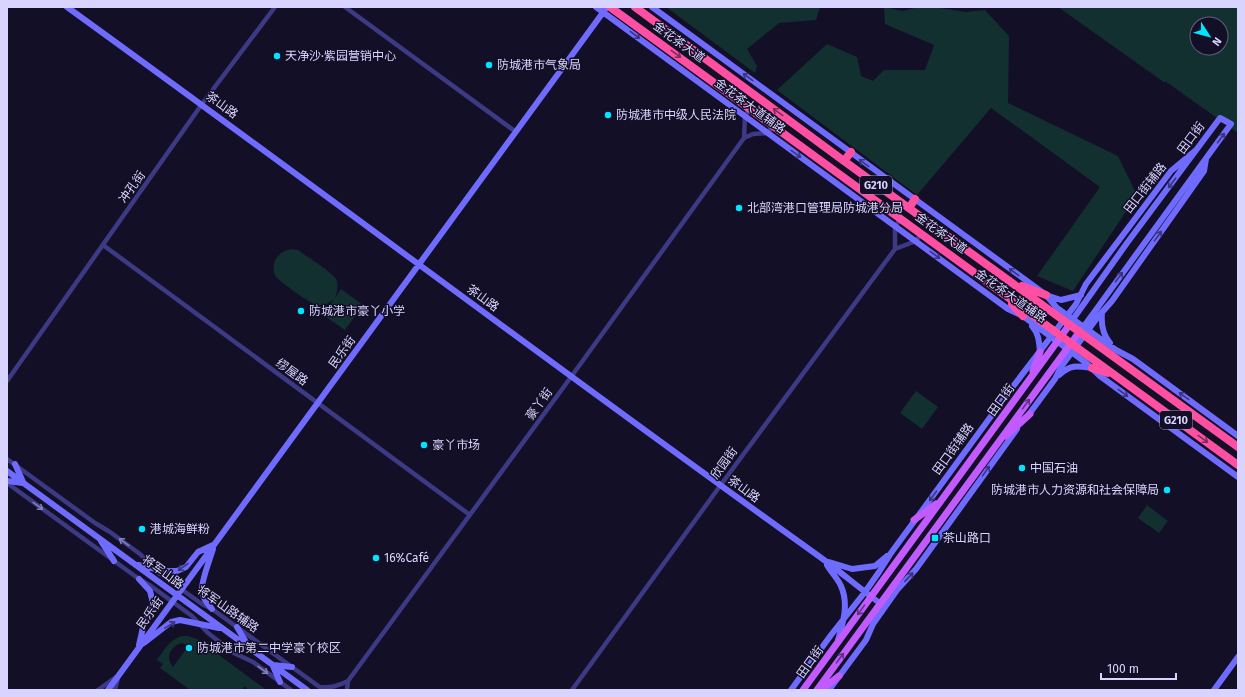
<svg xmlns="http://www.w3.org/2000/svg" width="1245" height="697" font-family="'Fira Sans','Noto Sans SC',sans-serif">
<rect width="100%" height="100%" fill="#130f26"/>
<!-- green -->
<path fill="#12302f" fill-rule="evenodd" d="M666,7H820L816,20L779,23L747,49L757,66L755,73Z
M884,7L903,11L918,7H934L966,12L985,10L1009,36L1008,103L1118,156L1137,195L1073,291L1037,276L1100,187L991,108L917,195L777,90L827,44L857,57L861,76L873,81L884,70H925L934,45L885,24Z
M1058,7H1238V133L1165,81V83ZM1197,24H1221V48H1197Z
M291,249L298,250C306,256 332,272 336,279C339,286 337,292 335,298L341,289L363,305L345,330L323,315L334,299C329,303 324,306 317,305C312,305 279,281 276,277C269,264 278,251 291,249Z
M916,391L938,407L922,429L900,413Z
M1147,505L1168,521L1159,533L1138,518Z
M182,636H188L197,639L264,688L263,690H248L245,686L242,690H190L160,668L163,664L157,660C164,650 170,639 182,636ZM181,643L189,645L173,667C165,658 170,647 181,643Z"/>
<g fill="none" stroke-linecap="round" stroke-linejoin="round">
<!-- street -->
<path stroke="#3d3a85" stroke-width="4.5" d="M345,7L516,132
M750,108L745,116L744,138L753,134L768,133L773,125
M901,219L895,226V249L916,241L921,234
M103,245L470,515
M7,381L202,104L275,7
M7,459L95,523L110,532L140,554L160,574L202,604L212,609L321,688
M7,483L139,579L151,586L192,616L208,633L234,653L253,662L291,690
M320,687C331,688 338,686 348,681L571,377L744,138
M98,690L116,677
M115,690L118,678
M347,690L348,681
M572,690L720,486L895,249"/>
<!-- secondary -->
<path stroke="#6f6bff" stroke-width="6" d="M67,7C319,189 567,376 820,557C842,573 863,591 885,607
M596,7L1008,309L1023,316L1085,362L1100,376L1238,477
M652,7L1046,295L1057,308L1116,350L1133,359L1238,436
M1046,295L1061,300L1081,295
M1102,312C1101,323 1102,334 1110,343
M1071,322L1127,243L1220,118L1231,124L1082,329
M1032,326C1039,334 1039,342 1040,352
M1059,375C1071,364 1078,366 1092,368
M1027,417L1055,379L1061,367L1097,318L1112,301L1204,171L1206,159
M15,464L23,482
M7,471L307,690
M7,481L23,483
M101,541L114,561
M829,562L852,569L875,566L887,556
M138,565L165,571H177L186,567L198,552L213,545
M827,565C831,572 838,579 841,586C849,604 843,623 838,640
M139,579L150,591L152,599V608L144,623L139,645
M212,609C208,604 203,599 202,592C200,584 210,559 213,549
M237,627L247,644
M144,643L171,622L180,620L219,628
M273,665L292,667
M273,666L280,682
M108,690L607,7
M791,690L831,635L865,592L879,572L891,553L1008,393L1076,304L1086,284L1171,171L1196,150
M829,690L866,640L873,624L897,590L916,569L1017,429
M1214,690L1238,657"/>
<!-- primary -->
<path stroke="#c25bff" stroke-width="7" d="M1033,371L1040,352
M1006,436L1030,414
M914,520L936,504
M803,690L1070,324
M817,690L1080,331
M821,690L839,676"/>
<!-- highway -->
<path stroke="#ff4fa3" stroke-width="8" d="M610,7L1238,465
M635,7L844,161L1238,447
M844,161L851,152
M909,208L915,199
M1022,286L1046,295
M1012,304L1023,316
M1092,368L1108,373"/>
</g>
<!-- one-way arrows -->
<defs><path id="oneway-shaft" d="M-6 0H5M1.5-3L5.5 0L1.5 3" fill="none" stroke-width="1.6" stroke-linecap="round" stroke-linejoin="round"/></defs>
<g stroke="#38347d">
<use href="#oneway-shaft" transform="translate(635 35) rotate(36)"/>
<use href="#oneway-shaft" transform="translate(748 77) rotate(-144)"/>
<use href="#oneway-shaft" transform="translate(1221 138) rotate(-54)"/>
<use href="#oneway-shaft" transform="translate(796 154) rotate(36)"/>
<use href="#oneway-shaft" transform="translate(864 163) rotate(-144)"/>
<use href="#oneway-shaft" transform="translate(1172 183) rotate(127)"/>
<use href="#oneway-shaft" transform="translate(1158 236) rotate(-54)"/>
<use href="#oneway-shaft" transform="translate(935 255) rotate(36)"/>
<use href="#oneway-shaft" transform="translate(1014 272) rotate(-144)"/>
<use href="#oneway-shaft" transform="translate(1119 277) rotate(-54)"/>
<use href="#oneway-shaft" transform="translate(1123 393) rotate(36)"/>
<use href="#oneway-shaft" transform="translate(1184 396) rotate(-144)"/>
<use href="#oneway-shaft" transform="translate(986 471) rotate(-55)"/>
<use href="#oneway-shaft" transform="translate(933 496) rotate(126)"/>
<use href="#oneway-shaft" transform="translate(183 567) rotate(145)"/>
<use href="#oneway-shaft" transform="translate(909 577) rotate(-47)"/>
<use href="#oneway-shaft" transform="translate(170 625) rotate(-31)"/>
</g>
<g stroke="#7d2c5e">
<use href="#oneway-shaft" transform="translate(676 54) rotate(36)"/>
<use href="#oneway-shaft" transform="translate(778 112) rotate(-144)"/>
<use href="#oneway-shaft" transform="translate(1203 439) rotate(36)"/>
</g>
<g stroke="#623188">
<use href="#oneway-shaft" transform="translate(1026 404) rotate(-54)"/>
<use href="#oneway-shaft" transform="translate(861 610) rotate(126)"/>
<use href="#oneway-shaft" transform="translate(840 658) rotate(-54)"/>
</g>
<g stroke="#837fbc">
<use href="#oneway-shaft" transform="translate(38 506) rotate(36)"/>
<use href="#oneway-shaft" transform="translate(124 542) rotate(-144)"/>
<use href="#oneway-shaft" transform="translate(263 670) rotate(36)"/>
</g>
<!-- markers -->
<g fill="#00e5ff" stroke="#130f26" stroke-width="1.5">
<circle cx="277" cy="56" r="4"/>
<circle cx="489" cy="65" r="4"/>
<circle cx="608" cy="115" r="4"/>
<circle cx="739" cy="208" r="4"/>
<circle cx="301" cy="311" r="4"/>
<circle cx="424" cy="445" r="4"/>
<circle cx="1022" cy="468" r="4"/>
<circle cx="1167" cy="490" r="4"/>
<circle cx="142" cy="529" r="4"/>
<rect x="931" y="534" width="8" height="8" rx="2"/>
<circle cx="376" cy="558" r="4"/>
<circle cx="189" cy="648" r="4"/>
</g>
<g text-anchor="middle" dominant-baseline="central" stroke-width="3" stroke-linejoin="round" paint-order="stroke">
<!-- shield labels -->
<g fill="#130f26" stroke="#9e99be" stroke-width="1">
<rect x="860" y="176" width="32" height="18" rx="3"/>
<rect x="1160" y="411" width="32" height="18" rx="3"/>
</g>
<g font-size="11" font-weight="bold" fill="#d9d4ff">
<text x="876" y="185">G210</text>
<text x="1176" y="420">G210</text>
</g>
<!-- street labels -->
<g font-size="12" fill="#d9d4ff" stroke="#130f26">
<text transform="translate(679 42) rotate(36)">金花茶大道</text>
<text transform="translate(222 105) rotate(36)">茶山路</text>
<text transform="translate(750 106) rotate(36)">金花茶大道辅路</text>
<text transform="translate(1191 138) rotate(-53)">田口街</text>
<text transform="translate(132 187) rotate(-55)">冲孔街</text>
<text transform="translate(1145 188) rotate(-52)">田口街辅路</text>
<text transform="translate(941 233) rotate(36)">金花茶大道</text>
<text transform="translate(1011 296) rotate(35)">金花茶大道辅路</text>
<text transform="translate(483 298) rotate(36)">茶山路</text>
<text transform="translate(342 352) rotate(-54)">民乐街</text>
<text transform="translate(292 372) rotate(36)">缪屋路</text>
<text transform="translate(1001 400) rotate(-54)">田口街</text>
<text transform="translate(539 404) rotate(-54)">豪丫街</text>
<text transform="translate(953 449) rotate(-54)">田口街辅路</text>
<text transform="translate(724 463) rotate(-54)">欣园街</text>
<text transform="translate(744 489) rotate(36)">茶山路</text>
<text transform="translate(163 572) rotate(36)">将军山路</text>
<text transform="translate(228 609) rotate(35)">将军山路辅路</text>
<text transform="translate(150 613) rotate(-54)">民乐街</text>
<text transform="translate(810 662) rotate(-54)">田口街</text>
</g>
<!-- poi labels -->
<g font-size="12" fill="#d9d4ff" stroke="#130f26" text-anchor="start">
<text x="285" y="56">天净沙·紫园营销中心</text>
<text x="497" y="65">防城港市气象局</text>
<text x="616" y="115">防城港市中级人民法院</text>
<text x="747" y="208">北部湾港口管理局防城港分局</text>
<text x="309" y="311">防城港市豪丫小学</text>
<text x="432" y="445">豪丫市场</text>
<text x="1030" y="468">中国石油</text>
<text x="1159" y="490" text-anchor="end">防城港市人力资源和社会保障局</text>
<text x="150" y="529">港城海鲜粉</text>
<text x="943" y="538">茶山路口</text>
<text x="384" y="558">16%Café</text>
<text x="197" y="648">防城港市第二中学豪丫校区</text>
</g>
</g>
<!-- border -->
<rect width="1245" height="697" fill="none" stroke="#d9d4ff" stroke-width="16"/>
<!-- north arrow -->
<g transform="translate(1209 36) rotate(126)"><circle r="19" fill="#130f26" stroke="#625e7d"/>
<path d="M0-3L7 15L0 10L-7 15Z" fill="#00e5ff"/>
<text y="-6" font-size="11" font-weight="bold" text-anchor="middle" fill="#d9d4ff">N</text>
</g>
<!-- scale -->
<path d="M1101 673v6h75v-6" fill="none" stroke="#d9d4ff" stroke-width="2"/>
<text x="1107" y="673" font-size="12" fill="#d9d4ff" stroke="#130f26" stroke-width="3" paint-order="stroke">100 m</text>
</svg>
